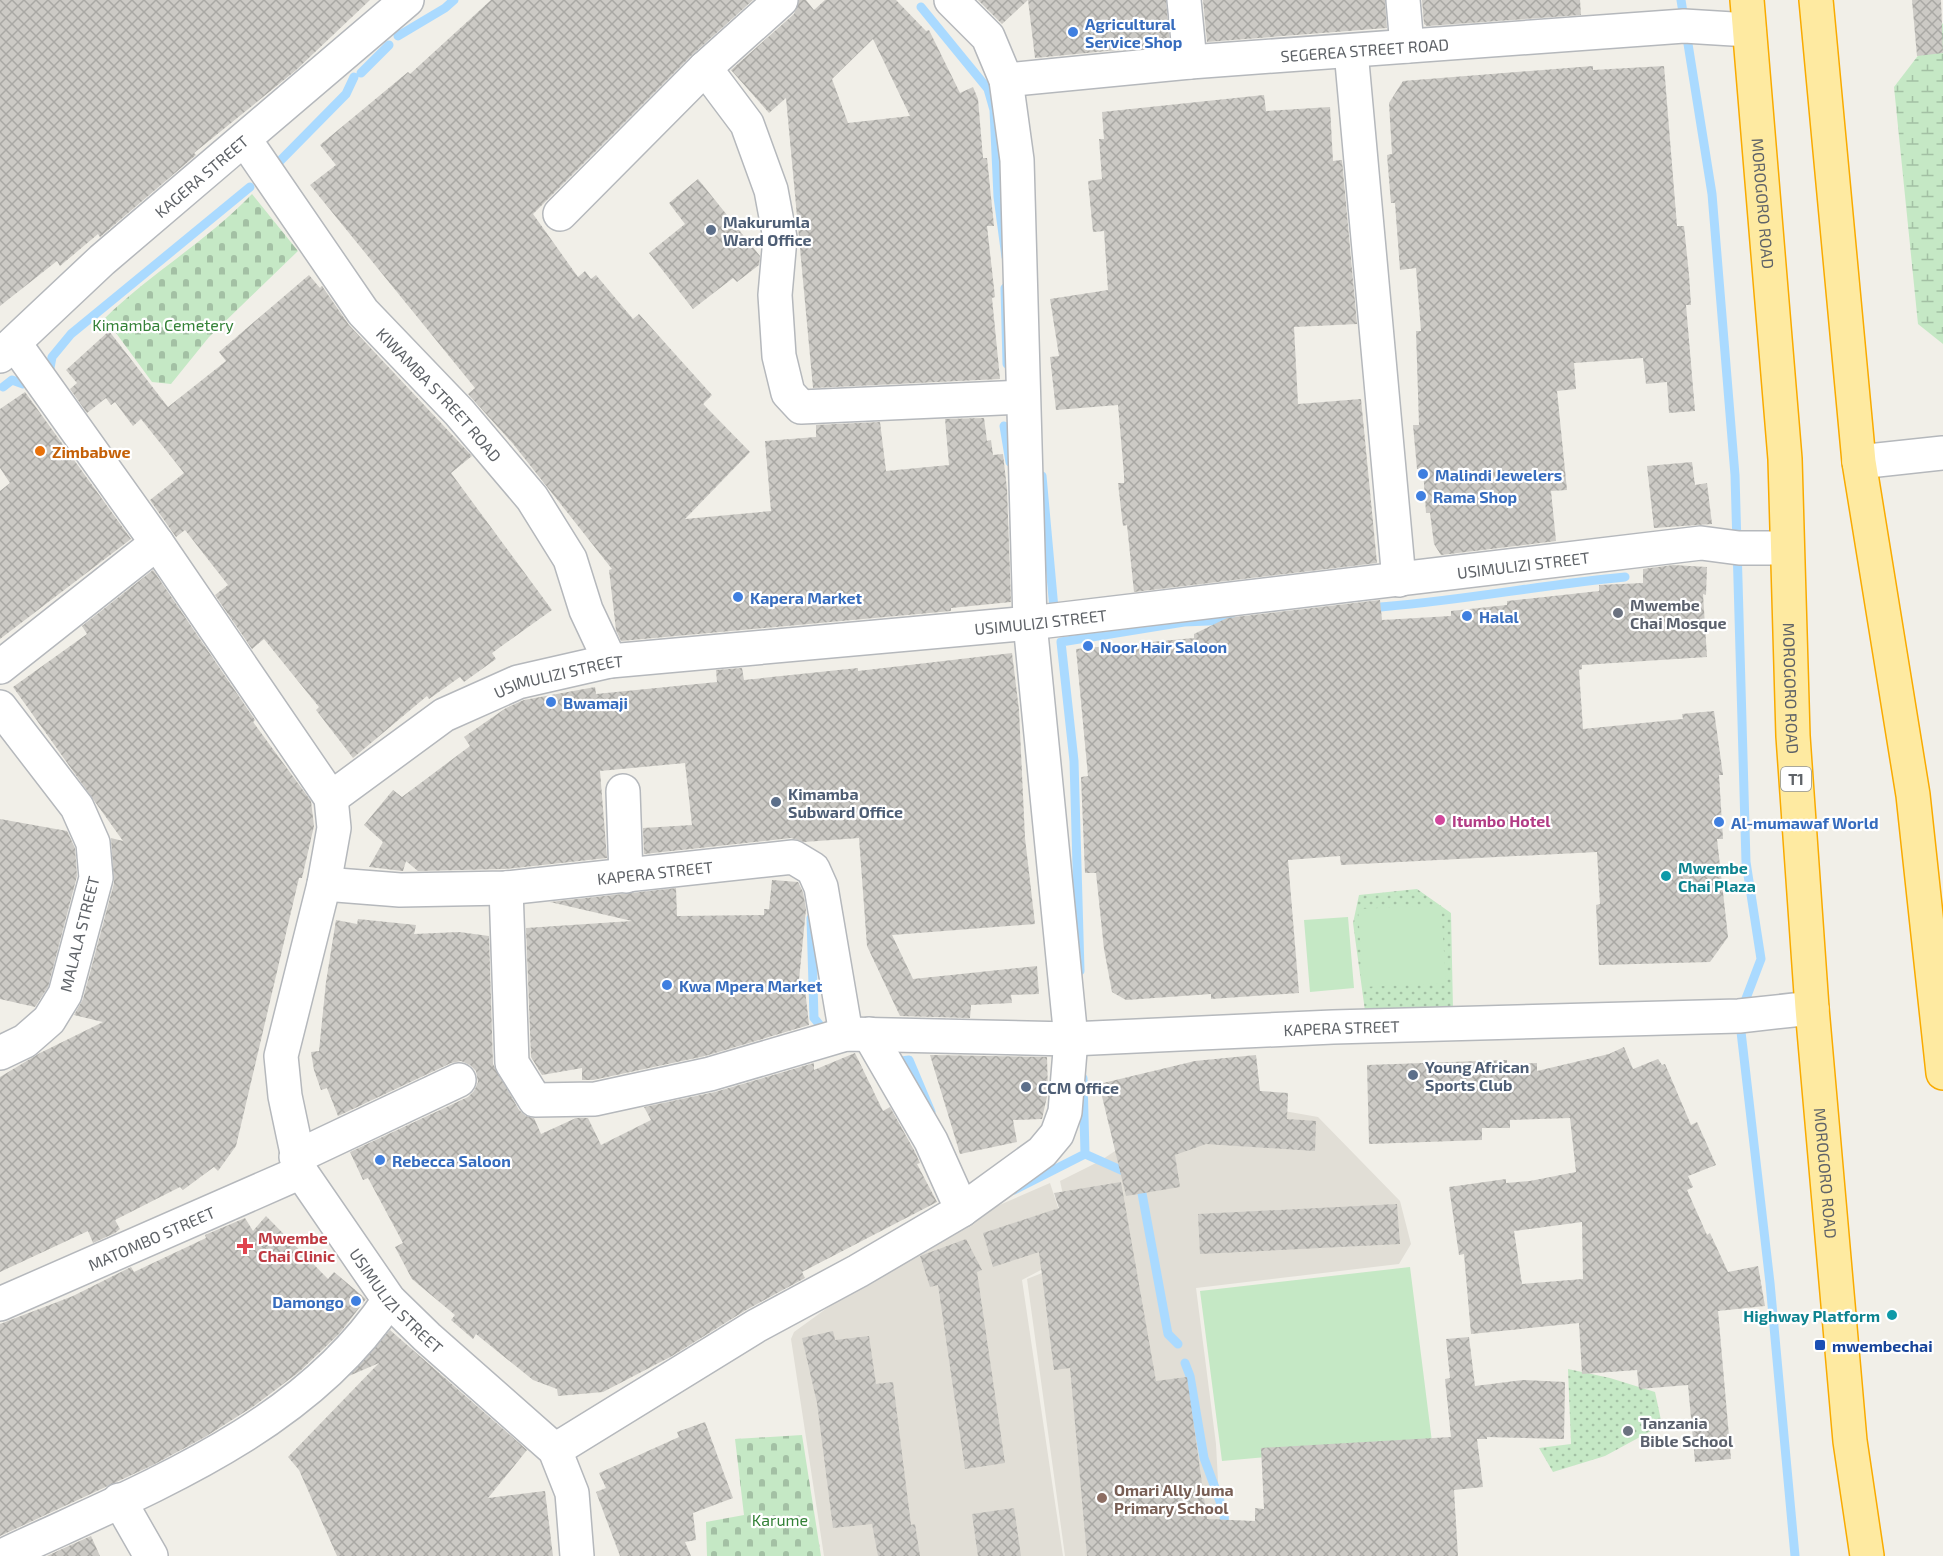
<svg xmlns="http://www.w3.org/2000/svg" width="1943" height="1556" font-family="'Exo 2',sans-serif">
<defs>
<pattern id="grass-dots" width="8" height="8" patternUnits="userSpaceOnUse" patternTransform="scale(1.5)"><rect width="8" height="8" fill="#c5e8c5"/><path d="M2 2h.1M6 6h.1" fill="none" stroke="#a3c0a4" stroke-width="1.8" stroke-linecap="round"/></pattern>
<pattern id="wetland-marsh" width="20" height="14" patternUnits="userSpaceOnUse" patternTransform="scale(1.5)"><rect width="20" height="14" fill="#c5e8c5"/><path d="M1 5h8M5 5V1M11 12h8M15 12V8" fill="none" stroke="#a3c0a4"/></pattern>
<pattern id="cemetery-stones" width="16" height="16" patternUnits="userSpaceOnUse" patternTransform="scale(1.5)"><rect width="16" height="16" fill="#c5e8c5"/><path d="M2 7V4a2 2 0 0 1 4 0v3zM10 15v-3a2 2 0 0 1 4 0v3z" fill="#a3c0a4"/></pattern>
<pattern id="building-cross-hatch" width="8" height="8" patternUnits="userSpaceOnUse" patternTransform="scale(1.5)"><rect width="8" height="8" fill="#cccac5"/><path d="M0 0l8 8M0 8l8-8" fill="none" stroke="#a9a8a4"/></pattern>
</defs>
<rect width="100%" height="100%" fill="#f1efe8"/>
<!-- education -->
<path fill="#e1ded6" d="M1284,1111L1318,1117L1400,1201L1411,1244L1399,1264L1196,1288L1216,1444L1222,1556H1065L1027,1279L1077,1259L1060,1181L1100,1161L1142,1133Z
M1050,1183L1073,1253L1022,1280L1063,1556H824L791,1339L794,1332L899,1256L951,1226Z"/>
<!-- grass -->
<path fill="url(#grass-dots)" d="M1417,889L1451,913L1453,1010L1365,1011L1353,923L1359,895Z
M1568,1369L1610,1378L1655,1392L1662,1425L1605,1456L1553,1472L1539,1448L1571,1444Z"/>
<!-- wetland -->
<path fill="url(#wetland-marsh)" d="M1943,23V344L1918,324L1894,87Z"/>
<!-- cemetery -->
<path fill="url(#cemetery-stones)" d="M252,194L298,251L209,337L171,384L152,382L105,318C151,273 207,241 252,194Z
M802,1435L821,1556H707L706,1522L744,1515L735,1439Z"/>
<!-- park -->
<path fill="#c5e8c5" d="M1441,905L1446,983L1363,987L1358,909Z
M1348,917L1354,988L1310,992L1304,920Z
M1410,1267L1432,1442L1222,1461L1200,1291Z"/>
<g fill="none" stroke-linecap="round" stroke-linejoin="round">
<!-- stream -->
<path stroke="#aadaff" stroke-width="9" d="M1681,0L1712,194L1735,475L1746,862L1761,959L1742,1009
M921,7L988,89L994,110L998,197L1006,257
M398,36L445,8L454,0
M361,73L389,45
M277,164L346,94L354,77
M1005,288L1007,364
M50,368L52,357L71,334L250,187
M3,387L12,380L23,384
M1004,426L1010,462
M1042,476L1054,609
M1368,608C1455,602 1539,585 1625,577
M811,918L814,1018L823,1029
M1080,971L1074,761L1061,642L1184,622L1232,620
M1740,1023L1770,1283L1795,1556
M901,1061L909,1060L931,1112
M1083,1078L1085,1154
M1014,1190L1085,1154L1132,1175L1141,1188L1168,1334L1178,1344
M1185,1363L1190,1376L1204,1458L1224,1512L1226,1556"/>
</g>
<!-- building -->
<path fill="url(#building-cross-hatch)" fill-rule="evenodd" d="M0,0H370L295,71L194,153L196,155L100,237L98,234L60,266L57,261L0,306Z
M491,0H753L692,55L533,214L578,277L585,271L591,279L596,275L633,319L639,314L712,395L703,404L750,452L685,519L771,511L765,441L816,437V425L880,422L886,471L949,465L945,419L984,418L987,441L991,440L993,455L1003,454L1007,489L1011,602L951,608V611L621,641L616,630L609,570L612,569L514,445L468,394L475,388L310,185L336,165L320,145L408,72L410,74Z
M799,0H806L814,10L825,0H896L926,31L929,30L960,93L973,87L978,99L983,158H987L994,226H987L995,297L992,298L1000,379L813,388L786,98L769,113L731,70L794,14ZM873,39L910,116L848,123L832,79Z
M978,0H1028L1002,24Z
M1028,0H1166L1170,45L1035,58Z
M1203,0H1385L1387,28L1207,42Z
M1422,0H1580L1581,15L1427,26L1424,24Z
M1912,0H1941L1943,53L1917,56Z
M1593,66V70L1664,66L1677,226H1684L1689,275L1691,305H1686L1695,411L1669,413L1667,382L1646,384L1643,358L1574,363L1576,389L1557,391L1567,490L1551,491L1556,541L1441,555L1434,544L1430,513H1426L1423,469H1417L1413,425H1419L1416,331H1421L1416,268L1400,270L1395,203H1391L1387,155L1392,154L1389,103L1403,81Z
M1264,95L1266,111L1330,107L1333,161L1342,160L1357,324L1294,327L1298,404L1361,399L1377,563L1134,592L1127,525L1123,526L1118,483H1124V475L1118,405L1056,410L1050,357L1059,356L1050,299L1108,290L1104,231L1093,232L1088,181L1102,179L1099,139H1104L1102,112Z
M698,179L760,256L759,265L737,282L733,278L693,309L649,253L685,224L669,203Z
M309,275L320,288L322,286L349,325L472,456L451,473L552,610L492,653L496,659L464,682L460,677L429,699L427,696L353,758L316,710L319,707L264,639L252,649L215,595L228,585L185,530L176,537L150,500L184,473L141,419L133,426L115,402L111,405L106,398L87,413L70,389L77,383L66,370L109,331L168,407L226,361L219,352Z
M25,392L131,539L0,639V491L10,483L0,468V409Z
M1692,462L1695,485L1707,483L1712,524L1654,528L1647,466Z
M1673,565L1707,567L1706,595L1703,594L1707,657L1582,665V669L1579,670L1583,729L1683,719L1682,714L1714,711L1723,775H1719L1723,839H1717L1728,937L1710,962L1599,965L1596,905L1600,904L1597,852L1341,865L1340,856L1288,860L1299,993L1211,999V994L1126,1000L1112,992L1104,949L1096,873H1085L1081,777L1088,776L1076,649L1194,638V634L1227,618L1380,600L1382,620L1451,616V611L1507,605V601L1599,591V585L1643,583V569Z
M153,570L255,720L253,722L311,801L314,826L302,878H299L236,1146L218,1171L214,1167L183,1190L180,1187L115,1220L120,1229L115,1233L93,1243L88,1231L0,1272V1077L40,1053L103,1022L74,1015L83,999L114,883L111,838L123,841L13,687L87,634L82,626Z
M1012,653L1019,710L1025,838L1035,924L892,935L913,979L1037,966L1039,994L1011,995L1012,1003L971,1005L970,1018L900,1016L867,946L859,838L804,842L791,838L644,854L643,828L692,825L685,763L600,771L607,858L505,869L418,871L406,861L403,871L369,867L383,842L364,825L393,790L402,797L470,746L464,737L506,708L524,700L595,687L596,694L717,682L716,670L742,668L744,680L858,668V671Z
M0,819L67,831L75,848L77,876L48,987L35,1007L0,999Z
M772,880L798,882L803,892L806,909L798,990L805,989L809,1025L705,1056L593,1080H582V1068L542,1075L531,1057L526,928L632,921L550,902L676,888L677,916L764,915V909H769Z
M358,919L416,925L414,934L459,932L489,936L493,1064L519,1110L526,1116L534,1118L541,1134L576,1118H588L601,1145L651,1120L644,1107L715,1092L814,1063V1070L855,1053L883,1111L890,1107L914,1150L920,1163L917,1164L937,1202L802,1272L805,1278L746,1310L672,1356L603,1392L558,1396L557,1389L533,1380L476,1334L473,1339L451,1320L455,1315L412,1279L395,1247L403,1243L368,1178L363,1180L350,1152L468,1097L474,1091L478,1082L476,1071L470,1065L461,1061L451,1063L338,1116L327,1088L321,1090L314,1070L311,1052L319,1051L326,982L336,920L357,924Z
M1624,1047L1633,1069L1658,1059L1662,1065L1665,1064L1691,1125L1697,1122L1716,1165L1688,1176L1693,1187L1687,1190L1707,1235L1710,1233L1728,1272L1758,1266L1765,1306L1718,1311L1731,1459L1695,1462L1688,1385L1639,1389L1637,1370L1582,1374L1579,1323L1471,1334L1464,1254L1459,1255L1449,1187L1506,1179V1183L1530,1181L1576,1172L1570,1118L1510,1120V1128H1482V1140L1369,1144L1367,1065L1507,1060V1064L1537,1063V1071L1609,1054ZM1582,1222L1583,1279L1522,1284L1514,1231Z
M930,1055L1047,1057L1048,1092L1042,1119L1013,1120L1017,1142L960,1154Z
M1256,1055L1260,1091L1288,1093L1287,1119L1316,1121L1315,1151L1206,1144L1175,1155L1180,1187L1126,1196L1099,1084L1195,1061Z
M1121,1182L1156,1381L1187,1377L1207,1519L1255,1521V1508L1264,1509L1261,1448L1451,1437L1445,1379L1450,1378L1446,1339L1469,1337L1475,1386L1523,1380L1565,1382L1564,1439L1487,1437V1439H1477L1483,1487L1454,1490L1458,1556H1087L1070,1368L1054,1370L1039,1252L993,1267L983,1233L1059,1208L1054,1193Z
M1397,1204L1400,1244L1200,1254L1198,1214Z
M266,1216L328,1279L334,1272L366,1299L339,1334L299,1372L254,1406L205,1437L153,1465L0,1536V1324L73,1296L131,1267L134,1272L206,1238L205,1235L245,1218L253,1231Z
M966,1239L982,1270L977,1272L1005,1463L965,1469L938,1285L930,1287L920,1256Z
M390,1330L527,1450L488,1498L545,1491L553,1556H337L299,1470L288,1457L379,1363L349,1376Z
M833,1331L835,1340L869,1336L876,1384L893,1382L911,1525L915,1524L920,1556H878L872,1524L833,1528L817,1403L802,1338Z
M705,1422L733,1498L693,1513L696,1540L685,1542L691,1556H620L596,1492L606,1488L599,1473L679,1437L677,1432Z
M1014,1508L1021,1556H978L972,1514Z
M91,1536L100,1556H47L62,1549Z"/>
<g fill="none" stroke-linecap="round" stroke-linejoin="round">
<!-- minor casing -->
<g stroke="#b5b8bc" stroke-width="36">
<g id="minor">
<path d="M1184,0L1190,62"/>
<path d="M1403,0L1407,46"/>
<path d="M1351,51L1399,580"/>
<path d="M705,68L747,124L771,190L780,238L775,295L779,356L788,393L801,407L1023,397"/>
<path id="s1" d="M1006,80L1190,62L1684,26L1749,30"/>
<path id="s2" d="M245,140L363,312L459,412L532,498L570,559L586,610L610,661"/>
<path d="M560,214L705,68L781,0"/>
<path id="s3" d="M15,344L157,543L331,798L334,828L324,884L281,1056L285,1096L301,1172L389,1300L427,1337L555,1450L572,1493L577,1556"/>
<path id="s4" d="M0,356L102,260L407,0"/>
<path d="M1859,462L1943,453"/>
<path d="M0,667L157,543"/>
<path d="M0,707L77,807L93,843L96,878L65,994L49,1020L25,1041L0,1053"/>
<path d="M623,791L626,876"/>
<path id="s5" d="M331,798L444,715L518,682L610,661L1030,623L1701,543L1739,548H1786"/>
<path id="s6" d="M324,884L400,890L506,888L793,857L813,869L821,887L846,1034"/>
<path id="s7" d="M506,888L512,1063L535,1100L595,1099L710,1074L846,1034L1071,1039L1333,1027L1739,1016L1812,1008"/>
<path d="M869,1034L931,1141L962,1210"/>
<path d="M296,1157L459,1080"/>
<path id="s8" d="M0,1304L301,1172"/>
<path d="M555,1450L756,1326L858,1271L962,1210L1042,1152L1057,1134L1065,1112L1071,1039L1030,623L1017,160L1006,80L988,37L951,0"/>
<path d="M119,1500L151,1556"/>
<path d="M2,1556C139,1491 302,1432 389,1300"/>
</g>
</g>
<!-- trunk casing -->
<g stroke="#f9ab00" stroke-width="36">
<g id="trunk">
<path id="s9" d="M1747,0L1785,459L1793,736L1812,1008L1850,1441L1867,1556"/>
<path d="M1816,0L1859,462L1913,795L1943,1073"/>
</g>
</g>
<!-- minor -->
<use href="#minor" stroke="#fff" stroke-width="33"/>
<!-- trunk -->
<use href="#trunk" stroke="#feeaa1" stroke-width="33"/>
</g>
<!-- markers -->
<g fill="#3f7fe0" stroke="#fff" stroke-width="2">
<circle cx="1073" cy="32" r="6"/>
<circle cx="1423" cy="474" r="6"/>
<circle cx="1421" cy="496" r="6"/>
<circle cx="738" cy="597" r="6"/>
<circle cx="1467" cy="616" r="6"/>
<circle cx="1088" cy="646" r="6"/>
<circle cx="551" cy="702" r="6"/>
<circle cx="1719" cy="822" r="6"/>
<circle cx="667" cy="985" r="6"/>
<circle cx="380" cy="1160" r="6"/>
<circle cx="356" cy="1301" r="6"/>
</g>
<g fill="#5c6f8a" stroke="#fff" stroke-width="2">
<circle cx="711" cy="230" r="6"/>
<circle cx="776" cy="802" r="6"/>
<circle cx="1413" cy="1075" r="6"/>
<circle cx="1026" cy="1087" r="6"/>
</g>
<circle fill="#e8710a" stroke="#fff" stroke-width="2" cx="40" cy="451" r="6"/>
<g fill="#6b7280" stroke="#fff" stroke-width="2">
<circle cx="1618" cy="613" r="6"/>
<circle cx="1628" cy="1431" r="6"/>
</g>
<circle fill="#d1479c" stroke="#fff" stroke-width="2" cx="1440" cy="820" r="6"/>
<g fill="#0f9aa8" stroke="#fff" stroke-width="2">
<circle cx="1666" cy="876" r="6"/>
<circle cx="1892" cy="1315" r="6"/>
</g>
<path fill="#e0444e" stroke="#fff" stroke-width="2" d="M242 1237h6v6h6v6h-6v6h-6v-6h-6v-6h6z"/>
<rect fill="#1a4fb4" stroke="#fff" stroke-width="2" x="1814" y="1339" width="12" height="12" rx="3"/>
<circle fill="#8d6e63" stroke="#fff" stroke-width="2" cx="1102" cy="1498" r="6"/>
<g text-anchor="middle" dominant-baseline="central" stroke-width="4.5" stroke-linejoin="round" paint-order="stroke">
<!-- shield labels -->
<rect fill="#fff" stroke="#8f9295" stroke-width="1.5" x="1781" y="767" width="30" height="24" rx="4.5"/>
<g font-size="15" font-weight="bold" fill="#5f6368">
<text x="1796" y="779">T1</text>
</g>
<!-- shop labels -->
<g font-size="16" font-weight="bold" fill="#366cbe" stroke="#fff" text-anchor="start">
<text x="1085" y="23">Agricultural<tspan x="1085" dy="18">Service Shop</tspan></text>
<text x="1435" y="474">Malindi Jewelers</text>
<text x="1433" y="496">Rama Shop</text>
<text x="750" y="597">Kapera Market</text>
<text x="1479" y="616">Halal</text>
<text x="1100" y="646">Noor Hair Saloon</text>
<text x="563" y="702">Bwamaji</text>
<text x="1731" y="822">Al-mumawaf World</text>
<text x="679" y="985">Kwa Mpera Market</text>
<text x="392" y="1160">Rebecca Saloon</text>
<text x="344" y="1301" text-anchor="end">Damongo</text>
</g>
<!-- street labels -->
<g font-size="16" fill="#5f6368" stroke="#fff">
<text stroke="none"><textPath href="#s1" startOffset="360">SEGEREA STREET ROAD</textPath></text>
<text stroke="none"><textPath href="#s4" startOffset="270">KAGERA STREET</textPath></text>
<text stroke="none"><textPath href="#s9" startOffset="204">MOROGORO ROAD</textPath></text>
<text stroke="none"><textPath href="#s2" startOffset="321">KIWAMBA STREET ROAD</textPath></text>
<text stroke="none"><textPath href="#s5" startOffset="1234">USIMULIZI STREET</textPath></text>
<text stroke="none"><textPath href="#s5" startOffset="748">USIMULIZI STREET</textPath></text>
<text stroke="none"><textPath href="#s5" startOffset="262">USIMULIZI STREET</textPath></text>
<text stroke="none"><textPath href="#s9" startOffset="690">MOROGORO ROAD</textPath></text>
<text stroke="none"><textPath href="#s6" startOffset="332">KAPERA STREET</textPath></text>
<text transform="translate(79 934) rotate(-76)">MALALA STREET</text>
<text stroke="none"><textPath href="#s7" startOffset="1034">KAPERA STREET</textPath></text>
<text stroke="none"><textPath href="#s9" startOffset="1176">MOROGORO ROAD</textPath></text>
<text stroke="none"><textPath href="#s8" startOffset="165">MATOMBO STREET</textPath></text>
<text stroke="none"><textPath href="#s3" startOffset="1096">USIMULIZI STREET</textPath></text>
</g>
<!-- service labels -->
<g font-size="16" font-weight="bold" fill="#4e5e75" stroke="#fff" text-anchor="start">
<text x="723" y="221">Makurumla<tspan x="723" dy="18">Ward Office</tspan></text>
<text x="788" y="793">Kimamba<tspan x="788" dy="18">Subward Office</tspan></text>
<text x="1425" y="1066">Young African<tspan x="1425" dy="18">Sports Club</tspan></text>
<text x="1038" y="1087">CCM Office</text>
</g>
<!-- park labels -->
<g font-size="16" fill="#348238" stroke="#fff">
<text x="163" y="324">Kimamba Cemetery</text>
<text x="780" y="1519">Karume</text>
</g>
<!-- food labels -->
<g font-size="16" font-weight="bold" fill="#c56008" stroke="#fff" text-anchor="start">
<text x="52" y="451">Zimbabwe</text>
</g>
<!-- worship labels -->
<g font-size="16" font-weight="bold" fill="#5b616d" stroke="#fff" text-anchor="start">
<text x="1630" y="604">Mwembe<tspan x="1630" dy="18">Chai Mosque</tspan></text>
<text x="1640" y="1422">Tanzania<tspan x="1640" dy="18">Bible School</tspan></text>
</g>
<!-- hotel labels -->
<g font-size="16" font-weight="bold" fill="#b23c85" stroke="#fff" text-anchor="start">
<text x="1452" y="820">Itumbo Hotel</text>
</g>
<!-- culture labels -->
<g font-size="16" font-weight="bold" fill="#0d838f" stroke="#fff" text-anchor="start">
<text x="1678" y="867">Mwembe<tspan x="1678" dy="18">Chai Plaza</tspan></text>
<text x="1880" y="1315" text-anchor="end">Highway Platform</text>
</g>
<!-- health labels -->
<g font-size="16" font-weight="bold" fill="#be3a42" stroke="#fff" text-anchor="start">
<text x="258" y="1237">Mwembe<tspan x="258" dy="18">Chai Clinic</tspan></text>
</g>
<!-- transit labels -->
<g font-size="16" font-weight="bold" fill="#164399" stroke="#fff" text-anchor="start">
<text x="1832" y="1345">mwembechai</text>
</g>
<!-- education labels -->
<g font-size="16" font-weight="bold" fill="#785e54" stroke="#fff" text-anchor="start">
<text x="1114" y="1489">Omari Ally Juma<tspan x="1114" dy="18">Primary School</tspan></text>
</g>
</g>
</svg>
